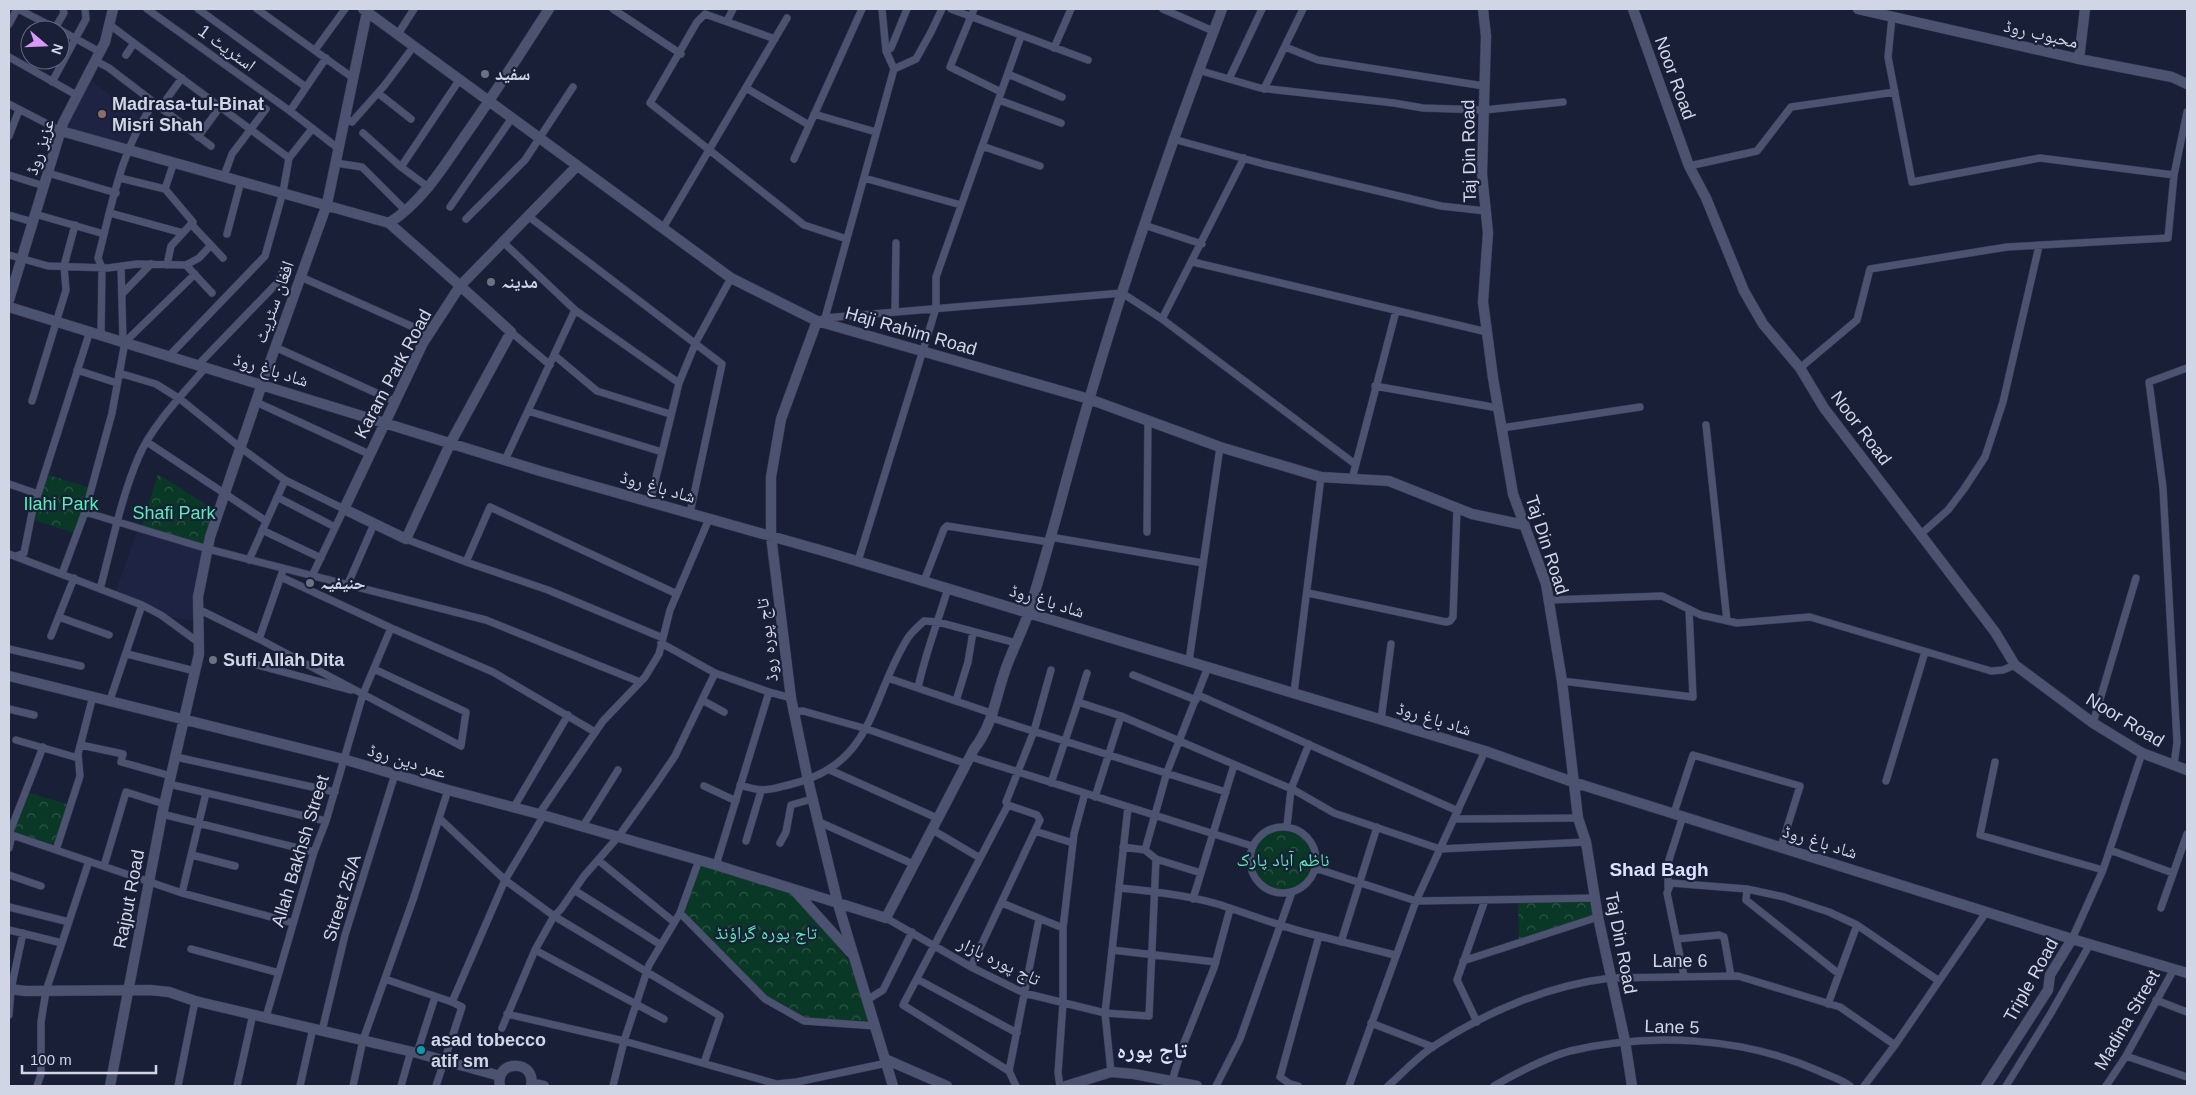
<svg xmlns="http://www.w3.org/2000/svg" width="2196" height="1095" font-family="Helvetica,'Noto Naskh Arabic',sans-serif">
<defs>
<pattern id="park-crowns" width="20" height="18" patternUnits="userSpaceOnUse" patternTransform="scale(1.25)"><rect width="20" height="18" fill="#0a3827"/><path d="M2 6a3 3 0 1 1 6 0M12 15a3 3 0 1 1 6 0" fill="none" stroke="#2d5446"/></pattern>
</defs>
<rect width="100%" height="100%" fill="#1a1f38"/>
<!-- built -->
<path fill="#1e2343" d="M87,78L142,119L127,149L61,131Z
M138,528L208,549L198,622L161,615L115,594Z"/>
<!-- park -->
<path fill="url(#park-crowns)" d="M45,474L91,488L77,534L31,519Z
M158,474L219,513L208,549L141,529Z
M26,792L70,805L56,850L9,834Z
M1250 860a33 33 0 1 1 66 0a33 33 0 1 1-66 0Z
M699,860L792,890L857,971L876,1026L804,1021L765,999L680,913Z
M1595,898L1598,917L1519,943L1518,900Z"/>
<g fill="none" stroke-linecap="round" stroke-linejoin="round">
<!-- street casing -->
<g stroke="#37394f" stroke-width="8">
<path id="street" d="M18,9L59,30
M147,9L290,111L339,149
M198,9L306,87
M257,9L353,78
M613,9L681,54
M951,9L1088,60
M974,9L950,67L1001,92
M1163,9L1213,31
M1892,17L1888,57L1912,182L2040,158L2174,175
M727,21L733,9
M9,24L17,9
M110,25L134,43
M54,30L64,13L63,9
M60,30L100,52
M398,34L414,9
M775,39L705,14L697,22L650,103L804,225L847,239
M1285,47L1318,60L1484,86
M1054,48L1071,9
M315,50L345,9
M886,51L891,48L907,9
M126,55L134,43L289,158
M9,57L78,96
M96,61L109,68L211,146
M894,69L916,59L931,32L942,9
M1198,70L1260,88L1394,103L1423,108L1484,110L1563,102
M1008,74L1062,97
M1229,79L1262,9
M52,82L86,19L85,9
M746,88L809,125
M1264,89L1303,9
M378,93L411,119
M999,100L1061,123
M9,104L61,131
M160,108L182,78
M290,111L326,58
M814,114L876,132
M345,119L352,122L384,86L414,46
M363,133L401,167
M9,136L19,110
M198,137L220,107
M1173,139L1264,164L1441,206L1486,211
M982,146L1040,166
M794,159L862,9
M336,163L362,167L406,211
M1689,166L1757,151L1791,107L1895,92
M48,173L116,193
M9,175L44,186
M224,176L232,154L266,109
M120,178L165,189
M864,178L961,205
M428,187L401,167L460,79
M450,207L512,118
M110,213L183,233
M35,214L104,234
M9,215L33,222
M528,216L722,364L690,513
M466,219L525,160L573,87
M191,224L223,258
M1144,225L1202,244
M663,228L787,18
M227,234L241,181
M503,242L575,310L679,383
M9,255L48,266L108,268L137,264L186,265L199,258L211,245
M1193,262L1487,332
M167,265L171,246L193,222L165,189L174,162
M186,265L212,293
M121,266L123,341
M301,277L429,334
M122,294L151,264
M895,311L896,243
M825,318L894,69L886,51L882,9
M1162,319L1244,158
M818,321L825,318L1122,293L1162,319L1355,464
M511,332L550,365
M101,335L102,268L98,258C112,205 121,148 154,103
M275,347L394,401
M554,355L597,391L670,414
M169,356L265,256L283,192L289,158L312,129
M198,365L279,281L285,264
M1800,368L1857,320L1870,269L2007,247L2168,238L2174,175L2187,112
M77,370L117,383
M119,373L156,384L180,399L241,448L285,480L344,509L312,576
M1375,386L1498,408
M32,401L66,290L64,266L75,225
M256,402L369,454
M528,411L662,452
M1706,425L1727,621
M1502,428L1640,407
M147,442L266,521
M505,460L575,310
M1352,479L1396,311
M9,484L38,494
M277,497L335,527
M650,502L679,383L696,342L731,278
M85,512L208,549L486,620L640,682
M262,530L321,558
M1147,532L1148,420
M1921,534L1948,510L1964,489L1985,457L2003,402L2039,246
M1050,537L1203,563
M406,539L466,562L548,590L663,638
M9,554L142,605L161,615L198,642
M17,556L24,553L32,513L90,331
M249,560L285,480
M858,561L936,308V277L1021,36
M466,562L490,507L677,594
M62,574L85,512L112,413L125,342L195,274
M281,577L391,628L493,672L595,732
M924,581L944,529L947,526L1049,542
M347,586L374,524
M100,589C112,545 121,497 139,456C153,424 184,393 206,367
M1308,593L1446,622L1450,621L1453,617L1457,508
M1549,600L1662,596L1701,615L1737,623L1810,617L1991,671L2003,670L2015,665
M198,609L259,639L461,746L466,712L374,669
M59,617L109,635
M51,636L74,578
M259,639L282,573
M661,643L715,673L769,692L716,865
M9,649L81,666
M127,654L195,671
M231,658L351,690
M1189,661L1220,447
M1133,675L1196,700
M888,678L994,714
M1562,681L1693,697L1689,609
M918,688C925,654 938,622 948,588
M769,692L791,698
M1294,693L1321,477
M1198,695L1458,811
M110,700L142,605
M702,700L724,712
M956,701L968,662L973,632
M1078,702L1087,673
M9,709L34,715
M793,712L803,711L867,729L967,764
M992,718L1226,792
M1381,720L1391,644
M2093,723L2136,578
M16,740L78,758
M81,745L123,754L121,762L171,776
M176,757L335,792
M971,757L1252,846
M1995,762L1980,835L2103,870
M2174,765L2177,742L2163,488L2149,382L2187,368
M830,770L937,818
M1886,781L1925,652
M1051,783L1078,702L1121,716L1294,790L1334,813L1440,849L1586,842
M169,784L326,821
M740,785C765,793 768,790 792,784C874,764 870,700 906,641C910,633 918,627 924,621L938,622L1016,643
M704,786L736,801
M1095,797L1121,716
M1008,805L903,1005L1009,1071L1016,1086
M514,807L568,715
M1674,813L1693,755L1800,786L1781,847
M162,814L314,852
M539,814L603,721L645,677L659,654L670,610L709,519
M439,818L505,880L554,916L720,1016L704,1063
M1454,819L1578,818
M817,821L913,864
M583,826L618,770
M1287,826L1291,789L1309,744
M1250 860a33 33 0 1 1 66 0a33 33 0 1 1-66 0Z
M931,829L980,858
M1035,831L1073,843
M9,834L182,893L293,923
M9,834L43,747
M746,841L761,791
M780,843L786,832L791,805L812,799
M1123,847L1145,850L1156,859L1201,873
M9,848L12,835
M56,850L80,776L78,754L93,696
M1145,850L1167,772L1208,667
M2110,850L2173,873
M192,855L235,866
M598,860L674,922
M104,866L126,792L164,804
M1315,868L1416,901L1595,898
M9,875L41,886
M1668,887V863L1683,816
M1119,888C1152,891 1188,895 1221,905C1254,916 1284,928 1319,936
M1747,889L1746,900L1839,974
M574,890L661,945
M182,893L206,793
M1193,899L1234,765
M1002,903L1063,928
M9,907L69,922
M2161,908L2187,834
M680,913L765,999L804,1021L876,1026
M886,918L971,967L1024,993L1105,1013L1149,1016L1156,859
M9,930L62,943
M1677,939L1719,935L1724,937L1731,976
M2072,939L2103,870L2142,753
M1341,942L1377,827
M191,949L279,973
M535,950L664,1019
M1112,950L1216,962
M1463,961L1598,917
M971,967L1040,820L1037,815L1008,805L1006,802L1034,731L1051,670
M1684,976L1667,893L1671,883L1747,889L1784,897L1829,912L1857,925L1939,981
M385,979L452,1002
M917,979L1017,1033
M867,1000L883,990L912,932
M2156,1000L2187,1012
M1828,1004L1857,925
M507,1014L624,1041L777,1084L797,1082L887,1063
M9,1015L11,989L23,933
M266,1017L314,852L326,821L363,694L391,628
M1477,1022L1457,980L1485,900
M1371,1023L1433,1047
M502,1028L535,950L554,916L561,909L584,876L618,837L656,784L675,756L715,673
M322,1031L345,935L395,774
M417,1053L435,997
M2126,1056L2187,1077
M1009,1071L1039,919
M1111,1072L1105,1013L1128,807
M1172,1081L1182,1048L1214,968L1230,909
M1290,1084L1298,1086
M37,1086L41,1074V1022L46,991L89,861
M178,1086L195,1001
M237,1086L253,1014
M300,1086L313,1028
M353,1086L363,1040L414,897L448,790
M401,1086L411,1051
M436,1086L462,1007L452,1002L505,880L544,815
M613,1086L624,1041L649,965L680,913L699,860
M1060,1086L1058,1073L1063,1003V928L1074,834L1085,793
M1216,1086L1240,1039L1292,892
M1289,1086L1290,1084L1280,1077L1319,936L1395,955
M1349,1086L1416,901L1485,751
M1388,1086C1403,1073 1417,1057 1434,1046C1486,1012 1549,985 1611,978L1738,976L1840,1007L1895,1045
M1494,1086C1514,1074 1548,1057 1570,1051C1650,1032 1743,1037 1819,1071C1829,1076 1841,1079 1850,1086
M1864,1086L1895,1045L1987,911
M2006,1086L2051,1013L2090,944
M2106,1086L2126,1056L2174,969"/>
</g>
<!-- secondary casing -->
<g stroke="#37394f" stroke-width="11">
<path id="secondary" d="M363,9L731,278L817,321L1089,399L1220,447L1321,477L1389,481L1472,514L1524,525
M1483,9L1486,36L1482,174L1488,233L1483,302L1493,378L1513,494L1546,584L1562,681L1578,818L1586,842L1598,917L1625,1041L1632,1086
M1633,9L1689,166L1706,198L1744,291L1763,324L1800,368L1824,408L1995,632L2015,665L2093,723L2142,753L2187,770
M1858,9L2079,59L2172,77L2187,84
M2079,59L2085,9
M61,131L389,223C430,259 471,295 511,332L451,442L406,539L344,509L423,343L460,286L577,166
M389,223C421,203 443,168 464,137C494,95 521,52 549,9
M9,300L63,123L105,42L113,9
M9,307L540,471L827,552L1485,751L1573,782L2072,939L2187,973
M817,321L781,419L771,477V536L791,698L808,780L838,904L893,1086
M9,676L343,759L448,790L539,814L716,865L886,918L974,749C992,726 995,701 1004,674C1011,652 1022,633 1029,611C1051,542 1068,470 1089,400C1128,267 1173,137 1222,9
M794,890L851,953
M9,989L26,991L150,990L169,992L195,1001L417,1053L500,1076
M885,1059L947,1086
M532,1083L544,1086
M110,1086L162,814L199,654L198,597L210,537L262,384L327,204L367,12
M500,1086C494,1059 537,1059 531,1086
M1066,1086L1111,1072L1134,1074L1197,1086
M1986,1086L2048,990L2050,975L2072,939"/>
</g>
<!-- street -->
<use href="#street" stroke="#4c5370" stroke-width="7"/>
<!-- secondary -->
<use href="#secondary" stroke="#4c5370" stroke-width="10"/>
</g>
<!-- markers -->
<g fill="#6b7280" stroke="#1a1f38" stroke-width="2">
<circle cx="485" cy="74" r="5"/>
<circle cx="491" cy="282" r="5"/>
<circle cx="310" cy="583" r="5"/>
<circle cx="213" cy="660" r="5"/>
</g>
<circle fill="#8d6e63" stroke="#1a1f38" stroke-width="2" cx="102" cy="114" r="5"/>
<circle fill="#0f9aa8" stroke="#1a1f38" stroke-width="2" cx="421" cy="1050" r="5"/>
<g text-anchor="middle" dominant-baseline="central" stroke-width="4.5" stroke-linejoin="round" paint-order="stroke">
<!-- street labels -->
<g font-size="18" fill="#d1d6e7" stroke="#1a1f38">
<text transform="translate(2041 34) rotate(13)">محبوب روڈ</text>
<text transform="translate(227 48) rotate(36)">اسٹریٹ 1</text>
<text transform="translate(1675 78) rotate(70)">Noor Road</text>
<text transform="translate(40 147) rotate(-72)">عزیز روڈ</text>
<text transform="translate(1469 151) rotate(-91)">Taj Din Road</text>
<text transform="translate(274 302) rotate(-70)">افغان سٹریٹ</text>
<text transform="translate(911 331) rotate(16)">Haji Rahim Road</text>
<text transform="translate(271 370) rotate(17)">شاد باغ روڈ</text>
<text transform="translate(393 374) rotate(-62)">Karam Park Road</text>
<text transform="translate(1861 428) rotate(53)">Noor Road</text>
<text transform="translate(658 487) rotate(16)">شاد باغ روڈ</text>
<text transform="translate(1547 545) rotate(72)">Taj Din Road</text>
<text transform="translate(1047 601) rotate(17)">شاد باغ روڈ</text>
<text transform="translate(767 640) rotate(-97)">تاج پورہ روڈ</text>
<text transform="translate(1434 719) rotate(17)">شاد باغ روڈ</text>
<text transform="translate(2125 720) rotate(31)">Noor Road</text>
<text transform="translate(407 761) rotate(17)">عمر دین روڈ</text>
<text transform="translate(1820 842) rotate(17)">شاد باغ روڈ</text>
<text transform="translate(300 851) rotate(-73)">Allah Bakhsh Street</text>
<text transform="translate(342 898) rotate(-73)">Street 25/A</text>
<text transform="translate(129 899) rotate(-79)">Rajput Road</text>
<text transform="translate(1621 943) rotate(79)">Taj Din Road</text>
<text transform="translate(999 961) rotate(26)">تاج پورہ بازار</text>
<text x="1680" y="961">Lane 6</text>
<text transform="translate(2031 980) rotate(-61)">Triple Road</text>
<text transform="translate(2127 1020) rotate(-60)">Madina Street</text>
<text transform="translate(1672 1027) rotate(2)">Lane 5</text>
</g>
<!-- poi labels -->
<g font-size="18" font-weight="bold" fill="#d1d6e7" stroke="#1a1f38" text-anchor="start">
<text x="495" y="74">سفید</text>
<text x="112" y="104">Madrasa-tul-Binat<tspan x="112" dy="21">Misri Shah</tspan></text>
<text x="501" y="282">مدینہ</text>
<text x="320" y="583">حنیفیہ</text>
<text x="223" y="660">Sufi Allah Dita</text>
<text x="431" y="1040">asad tobecco<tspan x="431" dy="21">atif sm</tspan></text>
</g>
<!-- park labels -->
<g font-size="18" fill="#59edb4" stroke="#1a1f38">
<text x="61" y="504">Ilahi Park</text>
<text x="174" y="513">Shafi Park</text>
<text x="1283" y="860">ناظم آباد پارک</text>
<text x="766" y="933">تاج پورہ گراؤنڈ</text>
</g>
<!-- neighbourhood labels -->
<g font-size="19" font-weight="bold" fill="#dbe1fe" stroke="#1a1f38">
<text x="1659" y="869">Shad Bagh</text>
</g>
<!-- district labels -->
<g font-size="22" font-weight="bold" fill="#dbe1fe" stroke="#1a1f38">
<text x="1152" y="1050">تاج پورہ</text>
</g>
</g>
<!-- border -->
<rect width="2196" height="1095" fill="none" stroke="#d1d6e7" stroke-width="20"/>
<!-- north arrow -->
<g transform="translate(45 45) rotate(109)"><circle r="24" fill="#1a1f38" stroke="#63687e"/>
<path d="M0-4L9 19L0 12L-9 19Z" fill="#d89af8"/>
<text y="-8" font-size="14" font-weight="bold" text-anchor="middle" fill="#d1d6e7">N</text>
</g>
<!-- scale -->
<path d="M22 1065v8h134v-8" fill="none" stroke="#d1d6e7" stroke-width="2.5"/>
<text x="30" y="1065" font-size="15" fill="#d1d6e7" stroke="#1a1f38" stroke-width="4" paint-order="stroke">100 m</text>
</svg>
